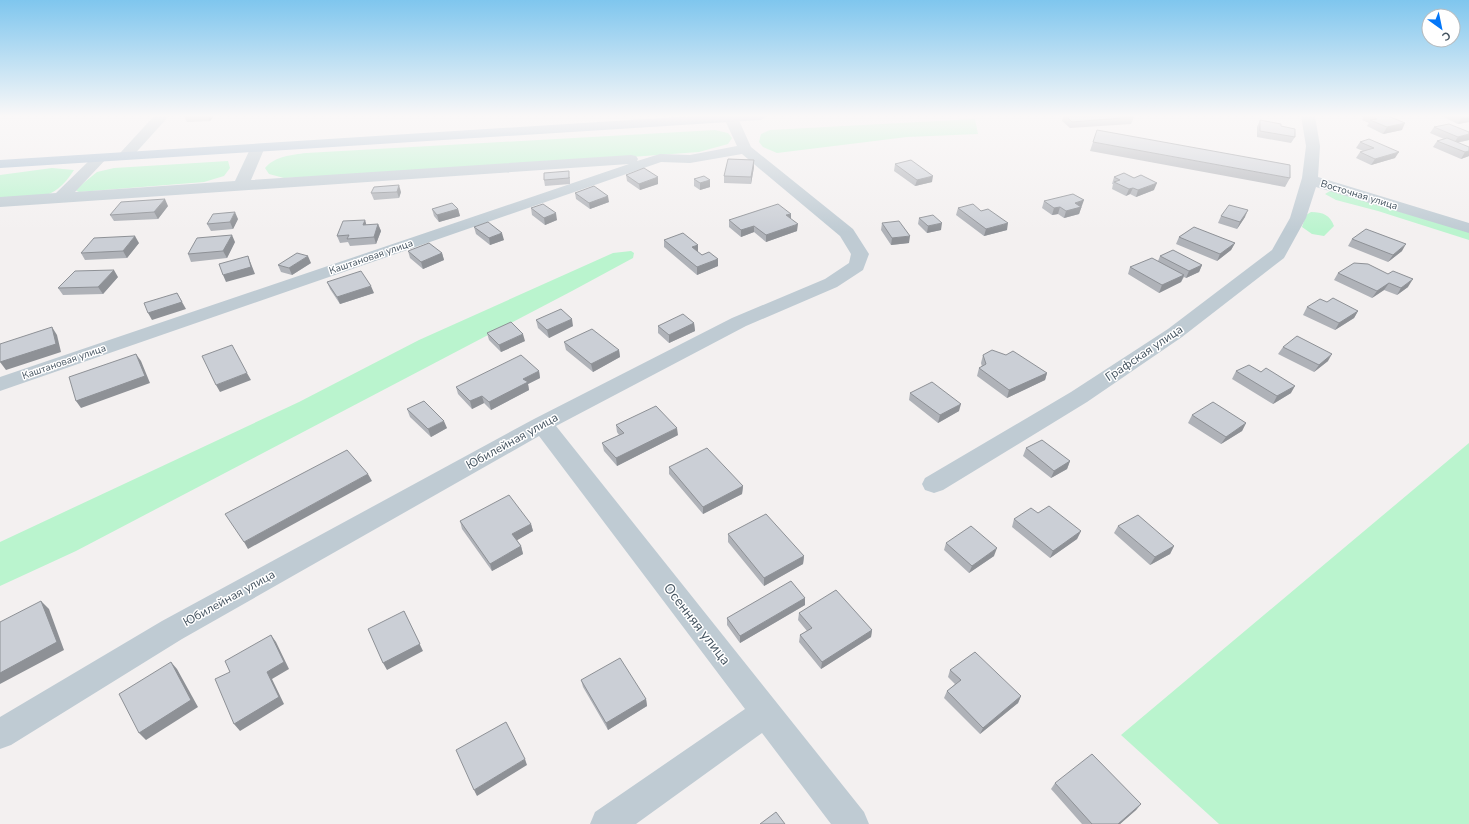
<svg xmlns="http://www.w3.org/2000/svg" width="1469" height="824" font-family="'Nunito Sans',sans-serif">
<rect width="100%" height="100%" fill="#f3f0f0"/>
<!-- green -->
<path fill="#baf4ce" d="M975,119L978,134L907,137L777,153L763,147L759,142L761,134L770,130Z
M715,130L728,133L732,138L728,144L699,152L442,171L284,178L269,174L265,168C275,156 292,155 306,153Z
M228,161L230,168L224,176L204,182L79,192L75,190L97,172L114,168Z
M52,168L74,170C53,203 35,197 0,199V175Z
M1330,191L1469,232V240L1378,211L1336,200L1325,194Z
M1311,212C1323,212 1330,215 1334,226L1324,236L1312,234L1302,227L1306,215Z
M631,251L634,253L633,258L572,291L76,551L0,586V542L299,402L419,340L613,253Z
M1469,443V824H1219L1121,735Z"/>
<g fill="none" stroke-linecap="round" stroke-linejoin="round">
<!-- street -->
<path fill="#bfcbd3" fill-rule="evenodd" d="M154,116H169L131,158H121L119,155L121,152Z
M723,116H737L751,147L853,229L869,254L863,270L837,287L746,326L556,426L864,812L869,824H831L762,733L636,824H590L595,812L745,709L539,436L182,639L11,745L0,749V717L162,621L534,419L732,318L825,279L849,263L851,254L840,236L742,154L690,163L661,162L0,391V377L629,164L0,207V197L56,193L96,154H106L108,157L75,192L235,181L251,147L253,144H263L265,147L251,180L631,155L636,156L638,159L637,161L660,154L690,155L737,146Z
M1301,116H1315L1320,146L1318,177L1469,223V233L1316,187L1306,218L1284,258L1182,337L1087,402L943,490L934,493L925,490L922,484L925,478L1071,392L1168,329L1272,250L1290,218L1302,178L1306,146Z"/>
<!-- primary -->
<path fill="#adc1d2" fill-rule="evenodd" d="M693,116H768L761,120L0,168V160Z"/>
</g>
<!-- wall -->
<path fill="#afb2b8" d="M184,116H214L210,121L187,122Z
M1063,116H1132L1134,117L1131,124L1070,128L1062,121Z
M1364,116H1388L1402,130L1383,134L1367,126L1369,123L1362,120Z
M1441,116H1469V122L1458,124Z
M1260,120L1281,126L1295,137L1291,143L1257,137V127Z
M1434,127L1469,140L1457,143L1469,147V156L1461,159L1433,147L1437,141L1444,139L1430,133Z
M1369,139L1395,158L1371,165L1356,158L1360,152L1363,151L1356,148L1360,142Z
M1093,142L1290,178L1285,187L1090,151Z
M895,164L932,182L915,186L894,171Z
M754,167L751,184L724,183V176Z
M626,175L658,184L640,190L627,181Z
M570,177V184L545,186L544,180Z
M1114,177L1154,190L1136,197L1130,194L1126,196L1112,189L1113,184H1112Z
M694,179L710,180V187L700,190L694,186Z
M401,192L399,198L374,200L371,193Z
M575,193L609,202L590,209L576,199Z
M1044,201L1082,207L1081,208L1079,214L1064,218L1058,214L1052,215L1042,208Z
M168,206L158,219L114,221L110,215Z
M531,208L557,220L545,225L532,215Z
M958,208L1007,230L984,236L956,215Z
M432,209H458L460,216L439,222L434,216Z
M1221,216L1245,217L1237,229L1218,223Z
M919,218L941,230L927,233L918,224Z
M238,219L233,229L211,231L207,224Z
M791,219L797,231L766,242L754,232L741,237L729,227V220Z
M365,220L366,225L378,224L381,231L376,244L350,246L348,242L340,243L337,236Z
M882,223L909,243L891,245L881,230Z
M474,227L504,240L490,245L476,234Z
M1179,237L1235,243L1231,250L1217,261L1176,244Z
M1352,239L1402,251L1388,262L1348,246Z
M664,240L698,252L702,255L718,259V266L697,275L664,247Z
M235,242L227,258L191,262L188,254Z
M139,243L127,258L85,260L81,253Z
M408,251L442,253L444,260L423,269L410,258Z
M1160,256L1202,265L1199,272L1186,278L1184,277L1181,282L1159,293L1128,274L1130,267L1158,261Z
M311,263L292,275L281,272L278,265Z
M1338,273L1408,287L1397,295L1384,290L1372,298L1334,280Z
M118,277L103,294L63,295L58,288Z
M327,282L374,293L340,304L330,289Z
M1327,302L1358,311L1354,318L1335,330L1303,315L1307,307Z
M536,320L573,326L549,338L538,328Z
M694,323L695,331L669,343L658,333V326Z
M487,333L525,341L501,352L489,340Z
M564,342L619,350L620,357L593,372L566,350Z
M1283,347L1328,361L1314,372L1278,354Z
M983,355L1047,373L1045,380L1007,398L977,376L979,368L982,367L981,363Z
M539,371L540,378L528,384L529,390L491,410L484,403L472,409L458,394L456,387Z
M1236,371L1261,372L1291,393L1273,404L1232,379Z
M910,393L959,411L938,423L909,400Z
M407,409L447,428L431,437L410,417Z
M1192,415L1246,423L1242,431L1221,444L1188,423Z
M616,425L678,435L617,466L604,451L602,443L619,435L617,432Z
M1026,448L1070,461L1067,469L1051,478L1023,456Z
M669,467L743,486L742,494L703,514L669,474Z
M1038,513L1081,531L1077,539L1050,558L1012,527L1014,519Z
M460,521L531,524L533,531L517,540L521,546L523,554L492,571L462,529Z
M1118,526L1174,546L1170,554L1150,565L1114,533Z
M728,534L804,556L803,564L764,586L728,542Z
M946,543L994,556L969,573L944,550Z
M805,598V605L740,643L727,625V618Z
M799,613L872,630L871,637L821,669L799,642L800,635L807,631L798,620Z
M950,670L1021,696L1018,703L980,734L944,698L947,691L955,684L948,677Z
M581,680L646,699L647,706L608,730L583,687Z
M1055,783L1141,804L1136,810L1120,824H1082L1051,789Z"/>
<!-- shaded-wall -->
<path fill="#8e9196" d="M208,116H214L210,121Z
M1469,116V122L1458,124L1462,117Z
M1405,123L1402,130L1383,134L1387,127Z
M1469,134V140L1454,143L1458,137Z
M1469,151V156L1461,159L1465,152Z
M1399,152L1395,158L1371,165L1375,159Z
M754,160V167L751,184V177Z
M933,176L932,182L915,186L917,180Z
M658,177V184L640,190L639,184Z
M710,180V187L700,190V183Z
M1157,183L1154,190L1136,197L1138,190Z
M399,185L401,192L399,198L397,192Z
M1133,188L1130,194L1126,196L1129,189Z
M608,196L609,202L590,209L589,203Z
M165,199L168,206L158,219L154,212Z
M1084,200L1079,214L1064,218L1066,211L1075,203Z
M1060,207L1058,214L1052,215L1054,208Z
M458,209L460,216L439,222L437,215Z
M1248,210L1245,217L1237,229L1240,222Z
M235,212L238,219L233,229L230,222Z
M556,213L557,220L545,225L544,218Z
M791,214V221L786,215Z
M365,220L367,227L363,225Z
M942,223L941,230L927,233L928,226Z
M1008,223L1007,230L984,236L986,229Z
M378,224L381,231L376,244L374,237Z
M798,224L797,231L766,242V235Z
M754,226V232L741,237V230Z
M502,233L504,240L490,245L489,238Z
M232,235L235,242L227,258L223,251Z
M135,236L139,243L127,258L123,251Z
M910,236L909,243L891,245L892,238Z
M1235,243L1231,250L1217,261L1220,254Z
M1406,244L1402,251L1388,262L1393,255Z
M698,245V252L692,254V247Z
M442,253L444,260L423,269L421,262Z
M248,256L255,274L226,282L223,275Z
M308,256L311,263L292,275L289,268Z
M718,259V266L697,275V267Z
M1202,265L1199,272L1186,278L1189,271Z
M114,270L118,277L103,294L98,287Z
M1184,275L1181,282L1159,293L1162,285Z
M1413,279L1408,287L1397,295L1401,288Z
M1389,283L1384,290L1372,298L1377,291Z
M371,286L374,293L340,304L337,297Z
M177,293L186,309L152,320L148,313Z
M1358,311L1354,318L1335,330L1339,323Z
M572,319L573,326L549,338L547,330Z
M694,323L695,331L669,343V335Z
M52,327L57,335L61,352L6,370L0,362Z
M523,334L525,341L501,352L499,345Z
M619,350L620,357L593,372L591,364Z
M136,354L141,361L150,383L81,408L76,401Z
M1332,354L1328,361L1314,372L1319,365Z
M539,371L540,378L528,384L529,390L491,410L489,402L523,379Z
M247,373L251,380L220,392L216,385Z
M1047,373L1045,380L1007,398L1009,390Z
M1295,386L1291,393L1273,404L1277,396Z
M482,396L484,403L472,409L470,401Z
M961,404L959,411L938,423L940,415Z
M444,421L447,428L431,437L428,429Z
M1246,423L1242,431L1221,444L1226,437Z
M677,428L678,435L617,466L616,458Z
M1070,461L1067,469L1051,478L1054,471Z
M368,474L372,481L248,549L244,542Z
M743,486L742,494L703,514V507Z
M531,524L533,531L514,542L512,534Z
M1081,531L1077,539L1050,558L1053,551Z
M521,546L523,554L492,571L490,564Z
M1174,546L1170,554L1150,565L1155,557Z
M997,548L994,556L969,573L972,566Z
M804,556L803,564L764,586V578Z
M805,598V605L740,643V636Z
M41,601L49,609L64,650L0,684V673Z
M404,611L423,651L387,670L383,663Z
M872,630L871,637L821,669L822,662Z
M271,635L276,642L289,669L272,679L284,704L240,731L234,724L267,672Z
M171,662L177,669L198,707L146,740L139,733Z
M1021,696L1018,703L980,734L983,728Z
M646,699L647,706L608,730L606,723Z
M525,759L527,765L477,796L474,790Z
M1141,804L1136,810L1120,824H1118Z"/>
<!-- building -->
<path fill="#cbcfd6" stroke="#8e9196" d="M1066,116H1132L1134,117L1072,122Z
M1371,116H1388L1405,123L1387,127L1370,120L1377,119Z
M1459,116H1469L1462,117Z
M1260,120L1281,124V126L1295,129V137L1260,131Z
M1449,124L1469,132V134L1458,137L1434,127Z
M1097,130L1290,165V178L1093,142Z
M1447,138L1469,147V151L1465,152L1437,141Z
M1369,139L1399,152L1375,159L1360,152L1374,148L1360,142Z
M728,159L754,160L751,177L724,176Z
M911,160L933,176L917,180L895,164Z
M644,168L658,177L639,184L626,175Z
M569,171V178L544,180V173Z
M1124,173L1134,178L1141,175L1157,183L1138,190L1133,188L1129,189L1114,182L1120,180L1114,177Z
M704,176L710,180L700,183L694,179Z
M399,185L397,192L371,193L374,187Z
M594,186L608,196L589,203L575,193Z
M1073,194L1084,200L1075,203L1081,207L1066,211L1060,207L1054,208L1044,201Z
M165,199L154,212L110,215L121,202Z
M452,203L458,209L437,215L432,209Z
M543,204L556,213L544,218L531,208Z
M778,204L791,214L786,215L798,224L766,235L754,226L741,230L729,220Z
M973,204L981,211L988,209L1008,223L986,229L958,208Z
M1229,205L1248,210L1240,222L1221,216Z
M235,212L230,222L207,224L213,214Z
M933,215L942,223L928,226L919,218Z
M365,220L363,225L378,224L374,237L347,239L349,235L337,236L343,221Z
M899,221L910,236L892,238L882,223Z
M488,222L502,233L489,238L474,227Z
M1194,227L1235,243L1220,254L1179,237Z
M1366,229L1406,244L1393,255L1352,239Z
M683,233L698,245L692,247L702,255L709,252L718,259L697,267L664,240Z
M232,235L223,251L188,254L197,238Z
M135,236L123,251L81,253L94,238Z
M429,243L442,253L421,262L408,251Z
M1173,250L1202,265L1189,271L1160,256Z
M297,253L308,256L289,268L278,265Z
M248,256L251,267L223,275L219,264Z
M1152,258L1184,275L1162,285L1130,267Z
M1354,263L1368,264L1388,274L1393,271L1413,279L1401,288L1389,283L1377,291L1338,273Z
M114,270L98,287L58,288L75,271Z
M361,271L371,286L337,297L327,282Z
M177,293L182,302L148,313L144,303Z
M1333,298L1358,311L1339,323L1307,307L1320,299L1327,302Z
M561,309L572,319L547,330L536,320Z
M683,314L694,323L669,335L658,326Z
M511,322L523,334L499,345L487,333Z
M52,327L56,344L0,362V344Z
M592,329L619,350L591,364L564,342Z
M1297,336L1332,354L1319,365L1283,347Z
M232,345L247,373L216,385L202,356Z
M992,350L1006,355L1013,351L1047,373L1009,390L979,368L986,364L983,355Z
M136,354L145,376L76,401L69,377Z
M521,355L539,371L523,379L528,382L489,402L482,396L470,401L456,387Z
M1249,365L1261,372L1266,368L1295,386L1277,396L1236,371Z
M932,382L961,404L940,415L910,393Z
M424,401L444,421L428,429L407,409Z
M1213,402L1246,423L1226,437L1192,415Z
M656,406L677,428L616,458L602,443L624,433L616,425Z
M1042,440L1070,461L1054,471L1026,448Z
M707,448L743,486L703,507L669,467Z
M347,450L368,474L244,542L225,514Z
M509,495L531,524L512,534L521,546L490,564L460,521Z
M1049,506L1081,531L1053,551L1014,519L1031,508L1038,513Z
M766,514L804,556L764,578L728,534Z
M1138,515L1174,546L1155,557L1118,526Z
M971,526L997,548L972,566L946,543Z
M791,581L805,598L740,636L727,618Z
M836,590L872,630L822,662L800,635L812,628L799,613Z
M41,601L57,642L0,673V622Z
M404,611L420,644L383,663L368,629Z
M271,635L284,662L267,672L279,697L234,724L215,679L230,672L225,661Z
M975,652L1021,696L983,728L947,691L961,680L950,670Z
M620,658L646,699L606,723L581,680Z
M171,662L191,700L139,733L119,694Z
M506,722L525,759L474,790L456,750Z
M1092,754L1141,804L1118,824H1092L1055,783Z
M776,812L785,824H760Z"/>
<!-- sky -->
<linearGradient id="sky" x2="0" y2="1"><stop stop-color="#7fc6ee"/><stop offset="0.5" stop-color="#faf8f8"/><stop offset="1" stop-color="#faf8f8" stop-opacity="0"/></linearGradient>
<rect width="1469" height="232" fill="url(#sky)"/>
<g text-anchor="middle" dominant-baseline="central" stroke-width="3" stroke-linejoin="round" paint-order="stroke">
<!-- far-street labels -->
<g font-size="10" fill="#455460" stroke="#fff">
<text transform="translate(1359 195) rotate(17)">Восточная улица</text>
<text transform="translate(371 257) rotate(-19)">Каштановая улица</text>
<text transform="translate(64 362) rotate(-19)">Каштановая улица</text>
</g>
<!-- street labels -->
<g font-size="12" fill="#455460" stroke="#fff">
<text transform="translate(1144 353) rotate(-34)">Графская улица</text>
<text transform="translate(512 441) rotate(-29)">Юбилейная улица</text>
<text transform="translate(229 598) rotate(-29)">Юбилейная улица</text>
</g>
<!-- near-street labels -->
<g font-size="14" fill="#455460" stroke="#fff">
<text transform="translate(697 624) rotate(52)">Осенняя улица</text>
</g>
</g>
<!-- north arrow -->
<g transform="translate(1441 28) rotate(147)"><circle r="19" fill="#ffffff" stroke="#b5bbbf"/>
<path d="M0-3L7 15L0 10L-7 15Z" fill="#0477f8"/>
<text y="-6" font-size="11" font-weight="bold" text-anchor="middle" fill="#455460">С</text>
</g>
</svg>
